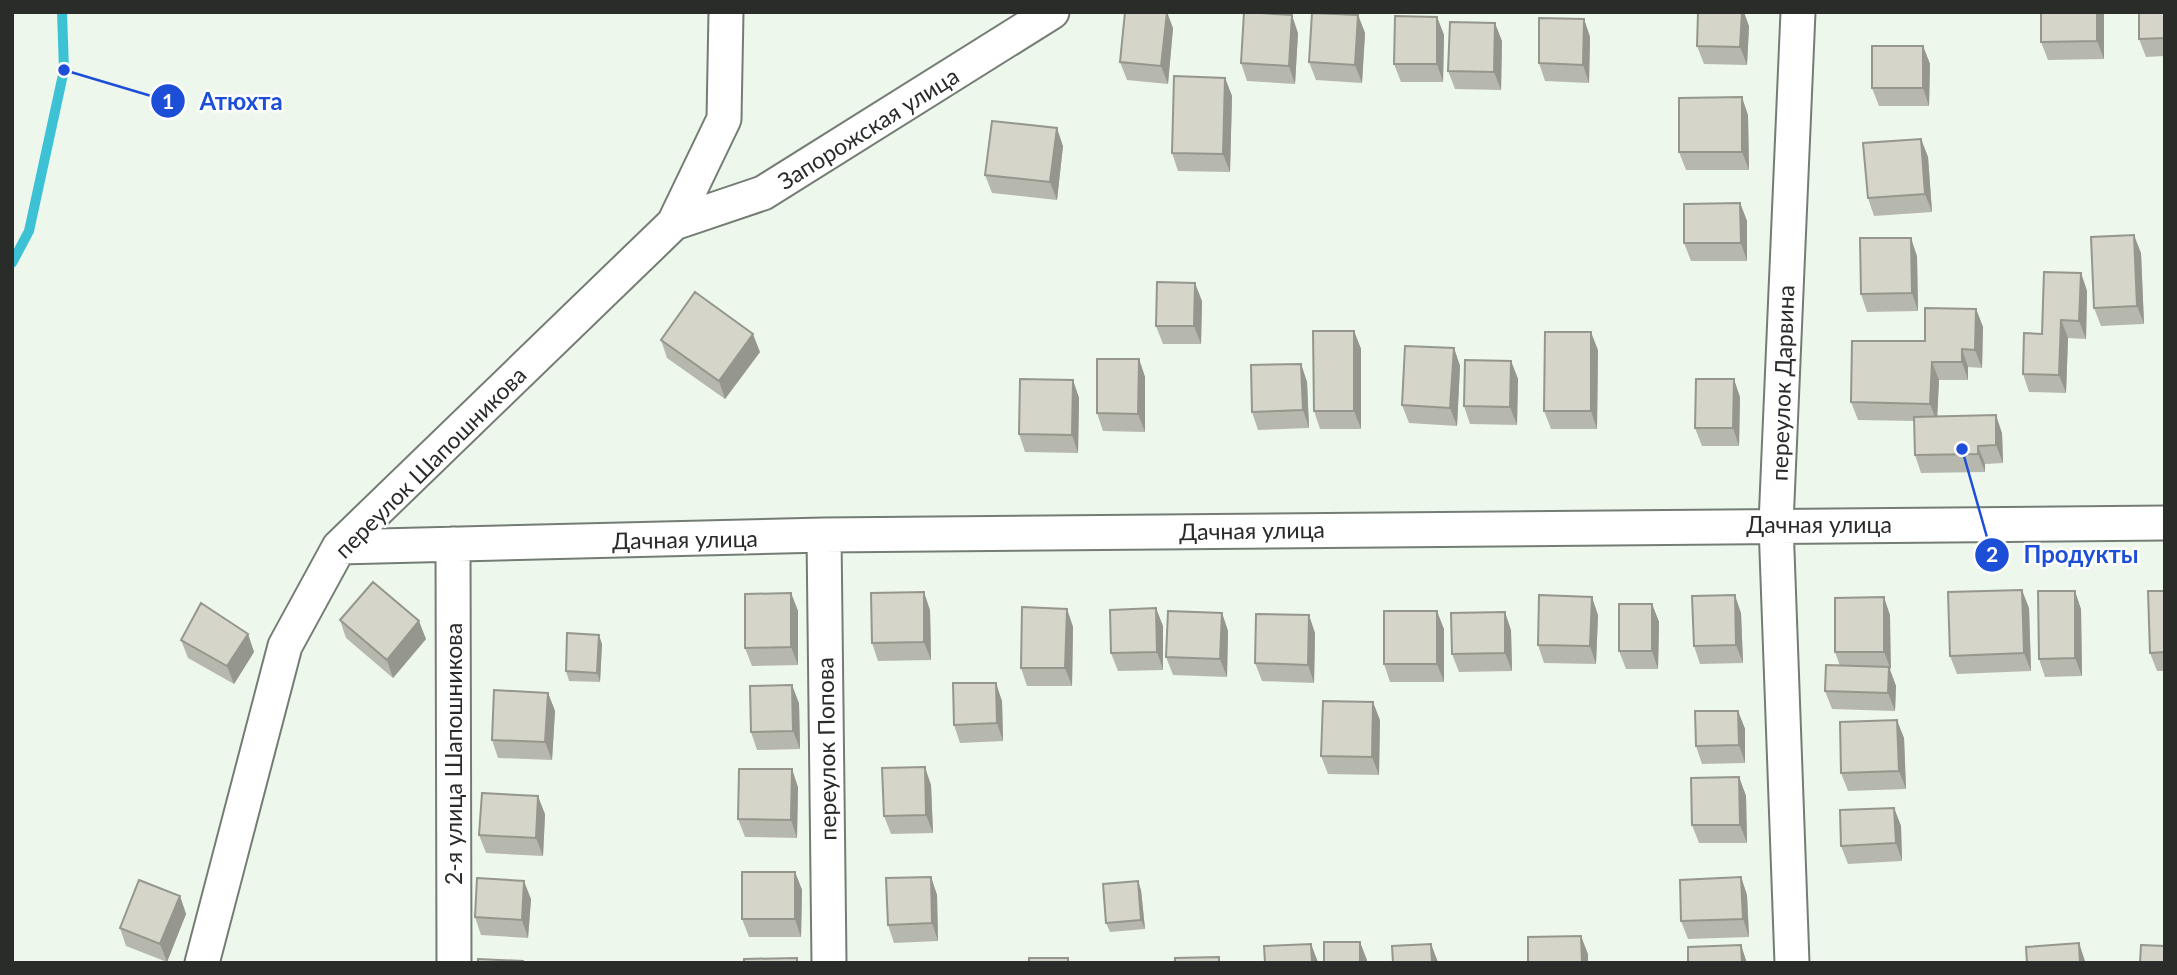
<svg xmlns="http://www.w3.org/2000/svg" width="2177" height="975" font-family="Lato,sans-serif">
<rect width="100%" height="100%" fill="#edf7ec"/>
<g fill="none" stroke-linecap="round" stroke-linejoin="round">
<!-- stream -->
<path stroke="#3dc1d5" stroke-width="10" d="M12,263L29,231L64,70L62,12"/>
<!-- minor casing -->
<g stroke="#747d73" stroke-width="37">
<path id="minor" d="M674,223L763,193L1052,12
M824,535L829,963
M453,544L454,963
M339,547L824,535L2165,523
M202,963L285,646L339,547L674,223L724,119L726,12
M1792,963L1776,524L1798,12"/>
</g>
<!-- minor -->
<use href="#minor" stroke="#fff" stroke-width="33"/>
</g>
<!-- wall -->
<path fill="#b7b8ad" d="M2104,12V59L2048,60L2041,42Z
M2165,12V56L2146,57L2139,39Z
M1358,15L1365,33L1362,83L1316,80L1309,62Z
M1437,17L1444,35L1443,82H1401L1394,64Z
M1584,19L1590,37L1589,83L1545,81L1539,63Z
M1749,26L1747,65L1704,64L1697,46Z
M1173,28L1168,84L1127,80L1120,62Z
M1298,33L1295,84L1247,81L1241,63Z
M1502,41L1501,90L1455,89L1448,71Z
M1923,46L1930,64L1929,106H1879L1872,88Z
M1225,78L1232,96L1230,172L1178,171L1172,153Z
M1748,115L1749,170H1686L1679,152Z
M1921,139L1928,157L1932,212L1874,216L1868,198Z
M1063,146L1057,200L992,193L985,175Z
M1740,203L1747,221V261H1691L1684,243Z
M2141,253L2144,324L2101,326L2094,308Z
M1917,256L1918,311L1867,312L1861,294Z
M2081,273L2087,291L2086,339L2068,338L2066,393L2029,392L2023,374L2042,334Z
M1202,301L1201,344H1163L1156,326Z
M1976,309L1983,327L1982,368L1968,367V380H1939L1937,416L2002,433L2003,463L1985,464V472L1921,473L1915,455L1914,421L1858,420L1851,402L1925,341Z
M1354,331L1361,349V429H1320L1314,411Z
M661,340L760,352L725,399L667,358Z
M1454,348L1460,366L1457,426L1409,423L1402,405Z
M1598,350L1597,429H1551L1544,411Z
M1139,359L1145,377V432L1103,431L1097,413Z
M1511,361L1518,379L1517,425L1470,424L1464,406Z
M1301,364L1307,382L1309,428L1258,430L1252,412Z
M1073,380L1079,398L1078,453L1025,452L1019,434Z
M1740,397L1739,446H1702L1695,428Z
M2165,591V671H2157L2150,653Z
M791,593L798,611V665L752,666L745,648Z
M1652,604L1659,622L1658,669H1626L1619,651Z
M2029,608L2031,671L1957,674L1950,656Z
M1067,609L1073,627L1072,686H1027L1021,668Z
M2081,609L2082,676L2045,677L2039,659Z
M930,610L931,660L878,661L872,643Z
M1222,613L1228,631L1227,677L1173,675L1166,657Z
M1741,613L1743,663L1700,664L1694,646Z
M1598,615L1596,664L1544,663L1538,645Z
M1890,615V670L1896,686L1895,711L1832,709L1825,691L1840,666L1835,652Z
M340,620L426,639L393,678L346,638Z
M1163,626V670L1118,671L1111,653Z
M1444,629V682H1390L1384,664Z
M1511,630L1512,671L1459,672L1452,654Z
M1315,633L1314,683L1262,681L1255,663Z
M248,634L254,652L234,684L188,658L181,640Z
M602,644L600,682L569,681L566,671Z
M548,693L555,711L552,760L498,758L492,740Z
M1002,701L1003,741L960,743L954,725Z
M799,703L800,749L757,750L751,732Z
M1738,711L1745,729V763L1702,764L1696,746Z
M1380,720L1379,775L1328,774L1321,756Z
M1904,738L1906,789L1848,791L1841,773Z
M1739,777L1746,796L1747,843H1699L1692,825Z
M931,785L933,833L891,834L884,816Z
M798,787L797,838L745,837L738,819Z
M1894,808L1901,826L1902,861L1848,864L1841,846Z
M545,814L543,856L486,853L479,835Z
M795,872L802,890L801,937H749L742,919Z
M931,877L937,895L938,941L894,943L888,925Z
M1741,877L1747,895L1749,937L1688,939L1681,921Z
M1141,890L1145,929L1110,932L1106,923Z
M180,896L186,914L167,962L126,946L120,928Z
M531,899L528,938L481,935L475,917Z"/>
<!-- shaded-wall -->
<path fill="#95968d" d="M1167,12L1173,28L1168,84L1161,66Z
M1742,12H1744L1749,26L1747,65L1740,47Z
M2097,12H2104V59L2097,41Z
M1292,15L1298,33L1295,84L1289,66Z
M1358,15L1365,33L1362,83L1355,65Z
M1437,17L1444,35L1443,82L1437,64Z
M1584,19L1590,37L1589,83L1583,65Z
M1495,23L1502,41L1501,90L1494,72Z
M1923,46L1930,64L1929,106L1923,88Z
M1225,78L1232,96L1230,172L1223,154Z
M1742,97L1748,115L1749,170L1742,152Z
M1057,128L1063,146L1057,200L1050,182Z
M1921,139L1928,157L1932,212L1925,194Z
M1740,203L1747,221V261L1741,243Z
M2134,235L2141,253L2144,324L2137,306Z
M1911,238L1917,256L1918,311L1912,293Z
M2081,273L2087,291L2086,339L2079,321Z
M1195,283L1202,301L1201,344L1194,326Z
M1976,309L1983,327L1982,368L1975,350Z
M2061,320L2068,338L2066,393L2059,375Z
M1354,331L1361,349V429L1354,411Z
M1591,332L1598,350L1597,429L1591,411Z
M753,334L760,352L725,399L719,381Z
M1454,348L1460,366L1457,426L1450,408Z
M1962,349L1968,367V380L1962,362Z
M1139,359L1145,377V432L1138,414Z
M1511,361L1518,379L1517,425L1510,407Z
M1932,362L1939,380L1937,422L1930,404Z
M1301,364L1307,382L1309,428L1303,410Z
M1734,379L1740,397L1739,446L1733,428Z
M1073,380L1079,398L1078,453L1072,435Z
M1996,415L2002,433L2003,463L1996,445Z
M1978,446L1985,464V472L1978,454Z
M2022,590L2029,608L2031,671L2024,653Z
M2075,591L2081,609L2082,676L2075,658Z
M924,592L930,610L931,660L924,642Z
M791,593L798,611V665L791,647Z
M1735,595L1741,613L1743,663L1736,645Z
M1592,597L1598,615L1596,664L1590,646Z
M1884,597L1890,615L1891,670L1884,652Z
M1652,604L1659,622L1658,669L1652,651Z
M1156,608L1163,626V670L1157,652Z
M1067,609L1073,627L1072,686L1065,668Z
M1437,611L1444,629V682L1437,664Z
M1505,612L1511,630L1512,671L1505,653Z
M1222,613L1228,631L1227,677L1220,659Z
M1309,615L1315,633L1314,683L1308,665Z
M419,621L426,639L393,678L387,660Z
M248,634L254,652L234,684L227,666Z
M599,635L602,644L600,682L597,673Z
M1889,667L1896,686L1895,711L1888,693Z
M996,683L1002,701L1003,741L997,723Z
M792,685L799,703L800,749L793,731Z
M548,693L555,711L552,760L545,742Z
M1373,702L1380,720L1379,775L1372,757Z
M1738,711L1745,729V763L1739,745Z
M1897,720L1904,738L1906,789L1899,771Z
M925,767L931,785L933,833L926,815Z
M792,769L798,787L797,838L791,820Z
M1739,777L1746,796L1747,843L1740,825Z
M538,796L545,814L543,856L536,838Z
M1894,808L1901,826L1902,861L1896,843Z
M795,872L802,890L801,937L795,919Z
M931,877L937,895L938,941L932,923Z
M1741,877L1747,895L1749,937L1743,919Z
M524,881L531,899L528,938L522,920Z
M1138,881L1141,890L1145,929L1141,920Z
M180,896L186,914L167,962L160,944Z
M1581,936L1588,954V963H1582Z
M1360,942L1367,960V963H1360Z
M2079,943L2085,961V963H2080Z
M1311,944L1318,962V963H1312Z
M1431,944L1438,962V963H1432Z
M1741,945L1747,963H1742Z"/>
<!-- building -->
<path fill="#d5d6c9" stroke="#95968d" stroke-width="2" d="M1125,12H1167L1161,66L1120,62Z
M1244,12L1292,15L1289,66L1241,63Z
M1698,12H1742L1740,47L1697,46Z
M2041,12H2097V41L2041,42Z
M2139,12H2165V38L2139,39Z
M1312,13L1358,15L1355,65L1309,62Z
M1395,16L1437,17V64H1394Z
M1539,18L1584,19L1583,65L1539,63Z
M1450,22L1495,23L1494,72L1448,71Z
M1872,46H1923V88H1872Z
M1174,76L1225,78L1223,154L1172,153Z
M1742,97V152H1679V98Z
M992,121L1057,128L1050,182L985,175Z
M1921,139L1925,194L1868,198L1863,143Z
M1740,203L1741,243H1684V204Z
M2134,235L2137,306L2094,308L2091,237Z
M1860,238H1911L1912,293L1861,294Z
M2044,272L2081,273L2079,321L2061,320L2059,375L2023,374L2024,333L2042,334Z
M1157,282L1195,283L1194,326H1156Z
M695,292L753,334L719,381L661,340Z
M1925,308L1976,309L1975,350L1962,349V362H1932L1930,404L1851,402L1852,341H1925Z
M1313,331H1354V411H1314Z
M1545,332H1591V411H1544Z
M1405,346L1454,348L1450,408L1402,405Z
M1097,359H1139L1138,414L1097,413Z
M1465,360L1511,361L1510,407L1464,406Z
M1301,364L1303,410L1252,412L1251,365Z
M1020,379L1073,380L1072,435L1019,434Z
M1696,379H1734L1733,428H1695Z
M1996,415V445L1978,446V454L1915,455L1914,417Z
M373,582L419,621L387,660L340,620Z
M2022,590L2024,653L1950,656L1948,592Z
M2038,591H2075V658L2039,659Z
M2148,591H2165V652L2150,653Z
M924,592V642L872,643L871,593Z
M791,593V647L745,648V594Z
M1539,595L1592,597L1590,646L1538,645Z
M1735,595L1736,645L1694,646L1692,596Z
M1884,597V652H1835V598Z
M201,603L248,634L227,666L181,640Z
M1619,604H1652V651H1619Z
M1022,607L1067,609L1065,668H1021Z
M1156,608L1157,652L1111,653L1110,610Z
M1168,611L1222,613L1220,659L1166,657Z
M1384,611H1437V664H1384Z
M1505,612V653L1452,654L1451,613Z
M1256,614L1309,615L1308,665L1255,663Z
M567,633L599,635L597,673L566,671Z
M1826,665L1889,667L1888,693L1825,691Z
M953,683H996L997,723L954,725Z
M792,685L793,731L751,732L750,686Z
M494,690L548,693L545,742L492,740Z
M1323,701L1373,702L1372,757L1321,756Z
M1695,711H1738L1739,745L1696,746Z
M1897,720L1899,771L1841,773L1840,722Z
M925,767L926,815L884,816L882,768Z
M739,769H792L791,820L738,819Z
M1739,777L1740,825H1692L1691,778Z
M482,793L538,796L536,838L479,835Z
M1894,808L1896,843L1841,846L1840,810Z
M742,872H795V919H742Z
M931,877L932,923L888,925L886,878Z
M1741,877L1743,919L1681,921L1680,880Z
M477,878L524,881L522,920L475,917Z
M139,880L180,896L160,944L120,928Z
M1138,881L1141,920L1106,923L1103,884Z
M1581,936L1582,963H1528V937Z
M1324,942H1360V963H1324Z
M2079,943L2080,963H2027L2026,947Z
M1311,944L1312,963H1265L1264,946Z
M1431,944L1432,963H1393L1392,946Z
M1741,945L1742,963H1688V947Z
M2141,945L2165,946V963H2140Z
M1219,957V963H1175V958Z
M797,958V963H744V959Z
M1029,958H1068V963H1029Z
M478,959L523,961V963H478Z"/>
<g text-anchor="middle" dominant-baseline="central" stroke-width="5" stroke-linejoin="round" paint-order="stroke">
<!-- street labels -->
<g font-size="23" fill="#292c28" stroke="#fff">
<text transform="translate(868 128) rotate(-32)">Запорожская улица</text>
<text transform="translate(1782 383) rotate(-88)">переулок Дарвина</text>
<text transform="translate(430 462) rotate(-45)">переулок Шапошникова</text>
<text x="1819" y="524">Дачная улица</text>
<text transform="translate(1252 530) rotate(-1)">Дачная улица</text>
<text transform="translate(685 539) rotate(-1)">Дачная улица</text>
<text transform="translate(826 749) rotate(-91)">переулок Попова</text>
<text transform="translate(453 754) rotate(-90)">2-я улица Шапошникова</text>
</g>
</g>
<!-- callouts -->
<path fill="none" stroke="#1d4ed8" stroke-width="2.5" d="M64 70L168 101M1962 449L1992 555"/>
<g fill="#1d4ed8" stroke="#fff" stroke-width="2.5">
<circle cx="64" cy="70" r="7"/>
<circle cx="1962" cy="449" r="7"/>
<circle cx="168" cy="101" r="18"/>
<circle cx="1992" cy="555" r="18"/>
</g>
<g font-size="21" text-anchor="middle" font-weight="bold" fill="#fff">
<text x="168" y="109">1</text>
<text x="1992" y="562">2</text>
</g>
<g font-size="24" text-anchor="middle" font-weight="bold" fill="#1d4ed8" stroke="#fff" stroke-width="5" stroke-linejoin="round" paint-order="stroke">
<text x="241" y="110">Атюхта</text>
<text x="2081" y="563">Продукты</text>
</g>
<!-- border -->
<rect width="2177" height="975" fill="none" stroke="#292c28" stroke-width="28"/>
</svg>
